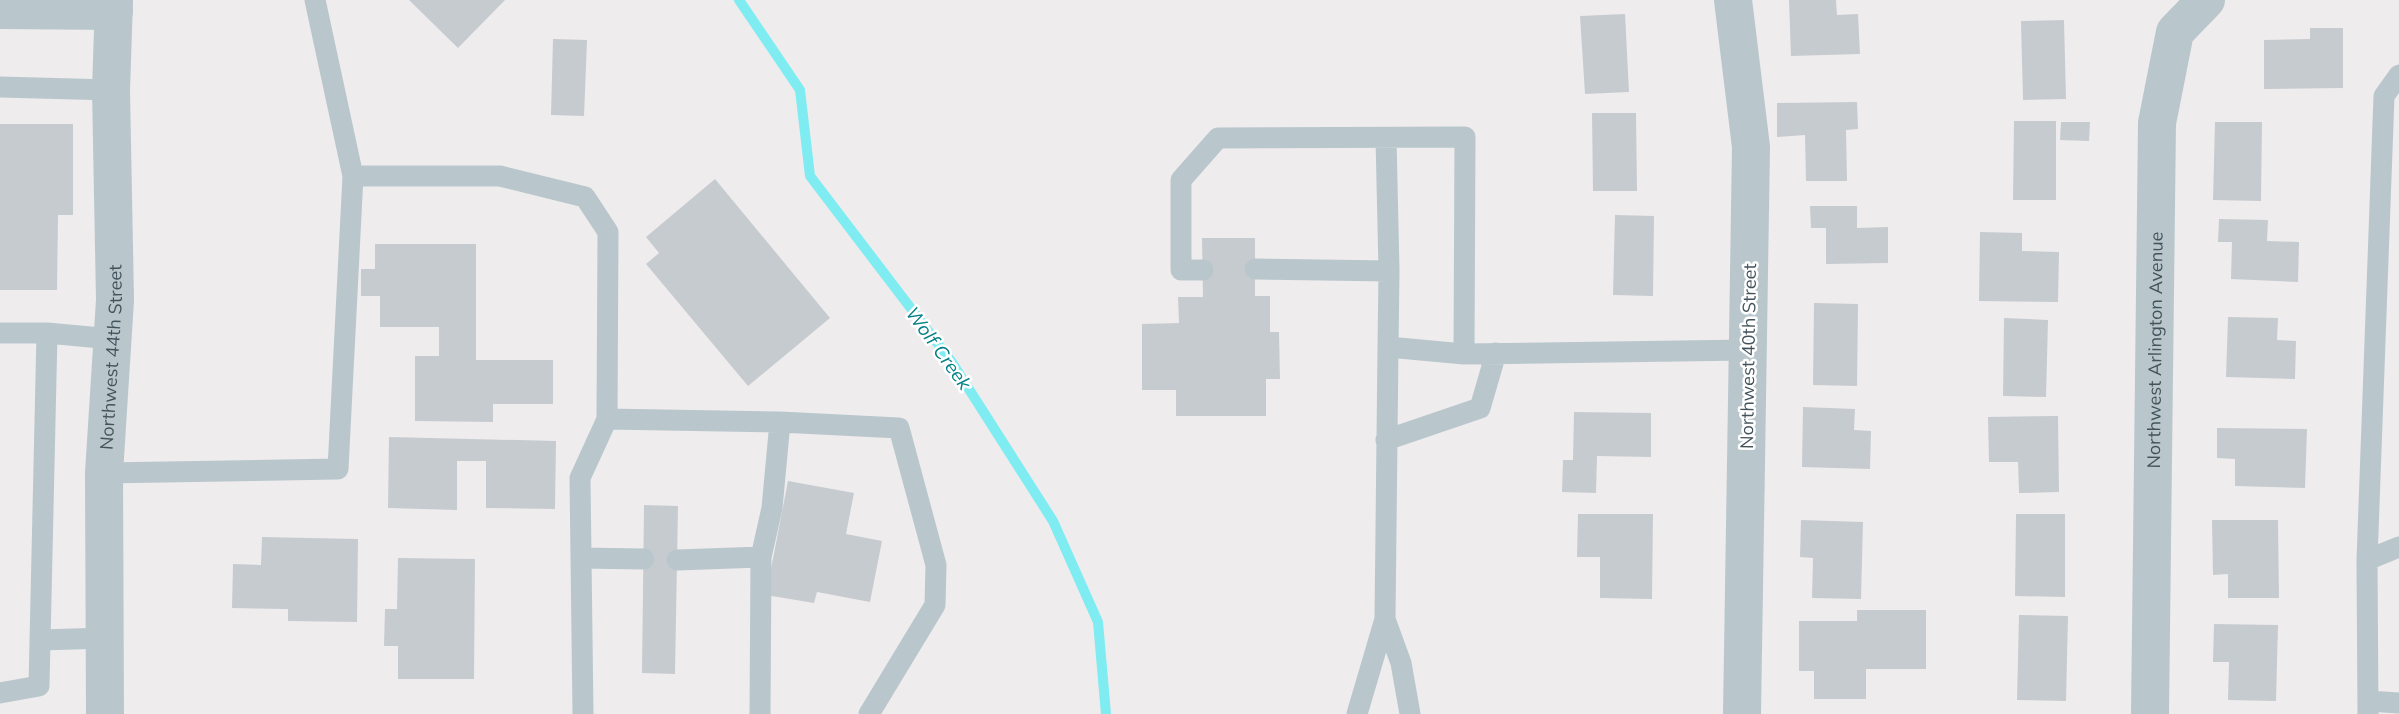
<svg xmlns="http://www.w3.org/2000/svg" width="2399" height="714" font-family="Mulish,sans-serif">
<rect width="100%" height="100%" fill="#efeced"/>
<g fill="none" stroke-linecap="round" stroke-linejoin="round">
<!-- stream -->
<path stroke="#7fecf2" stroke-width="10" d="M739,0L800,90L810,176L951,361L1053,521L1098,622L1106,714"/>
</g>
<!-- building -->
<path fill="#c6cbd0" d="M409,0H505L458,48Z
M1789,0H1836L1837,15L1858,14L1860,54L1791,56Z
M1625,14L1629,92L1585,94L1580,16Z
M2064,20L2066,99L2023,100L2021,21Z
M2310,28H2343V88L2264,89V40L2310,39Z
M553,39L587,40L584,116L551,115Z
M1857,102L1858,129L1846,130L1847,181H1806L1805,135L1777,137V103Z
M1592,113H1636L1637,191H1593Z
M2014,121H2056V200H2013Z
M2061,122H2090L2089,141L2060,140Z
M2215,122H2262L2261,201L2213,200Z
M0,124H73V215H58L57,290H0Z
M715,179L830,318L748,386L646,264L659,253L646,237Z
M1810,206H1857V228L1888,227V263L1826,264V228H1811Z
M1615,215L1654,216L1653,296L1613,295Z
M2219,219L2268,220L2267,241L2299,242L2298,282L2231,279L2232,242H2218Z
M1980,232L2022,233V251L2059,252L2058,302L1979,301Z
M1202,238H1255V296H1270V332H1279L1280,379H1266V416H1176V390H1142V324L1179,323L1178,297H1203Z
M375,244H476V360H553V404H493V422L415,421V356H439V327H380V296H361V269H375Z
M1814,303L1858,304L1857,386L1813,385Z
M2228,317L2278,318L2277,340L2296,341L2295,379L2226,377Z
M2004,318L2048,320L2046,397L2003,396Z
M1803,407L1855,409L1854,430L1871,431L1870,469L1802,467Z
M1574,412L1651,413V457L1597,456L1596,493L1562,492L1563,460H1573Z
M2058,416L2059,492L2019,493L2018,462H1989L1988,417Z
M2217,428L2307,429L2305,488L2235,486V459L2217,458Z
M389,437L556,441L555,509L486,508V461H457V510L388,508Z
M788,481L854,493L846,534L882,541L870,602L817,592L814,603L766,595Z
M644,505L678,506L675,674L642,673Z
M1578,514H1653L1652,599L1600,598V557H1577Z
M2016,514H2065V597L2015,596Z
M1801,520L1863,522L1861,599L1812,598L1813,558L1800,557Z
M2212,520H2278L2279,598H2228V574L2213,575Z
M262,537L358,539L357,622L288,621V609L232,608L233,564L261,565Z
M398,558L475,559L474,679H398V646H384L385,609H397Z
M1857,610H1926V669H1866V699H1814V671H1799V621H1857Z
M2019,615L2068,616L2066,701L2017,700Z
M2214,624L2278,625L2276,701L2228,700L2229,662H2213Z"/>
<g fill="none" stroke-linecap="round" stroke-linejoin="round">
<!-- lane -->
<path stroke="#b9c7cd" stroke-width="21" d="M0,87L111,90
M1386,138L1389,271
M353,176H500L585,197L608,232L607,419L580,478L583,714
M1255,269L1389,271L1388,347
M1203,270H1181V180L1218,138L1465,137L1464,354
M0,333H47L39,686L0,693
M47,333L112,339
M607,419L780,422L772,508L761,557L760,714
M780,422L899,428L936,565L935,605L869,714
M1386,440L1480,408L1496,353
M104,473L338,469L353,176L315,0
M581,558L644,559
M677,560L761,557
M2367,560L2399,547
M1385,619L1401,663L1410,714
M41,640L105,638
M2368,701L2399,703
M1357,714L1385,619L1388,347L1464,354L1748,350
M2368,714L2367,560L2384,96L2399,75"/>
<!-- street -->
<g stroke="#b9c7cd" stroke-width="38">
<path d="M1733,0L1751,147L1742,714"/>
<path d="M0,10L114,11"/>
<path id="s1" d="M105,714L104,473L115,300L111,90L114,0"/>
<path id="s2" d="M2150,714L2157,123L2175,32L2206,0"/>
</g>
</g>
<g text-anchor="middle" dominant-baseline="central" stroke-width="5" stroke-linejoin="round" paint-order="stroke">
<!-- street labels -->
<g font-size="18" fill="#43535b" stroke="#fff">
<text stroke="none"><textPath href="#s2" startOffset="364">Northwest Arlington Avenue</textPath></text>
<text transform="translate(1748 356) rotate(-89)">Northwest 40th Street</text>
<text stroke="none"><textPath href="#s1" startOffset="357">Northwest 44th Street</textPath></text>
</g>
<!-- water labels -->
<g font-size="19" font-style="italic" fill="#058188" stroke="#fff">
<text transform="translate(939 348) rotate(54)">Wolf Creek</text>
</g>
</g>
</svg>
